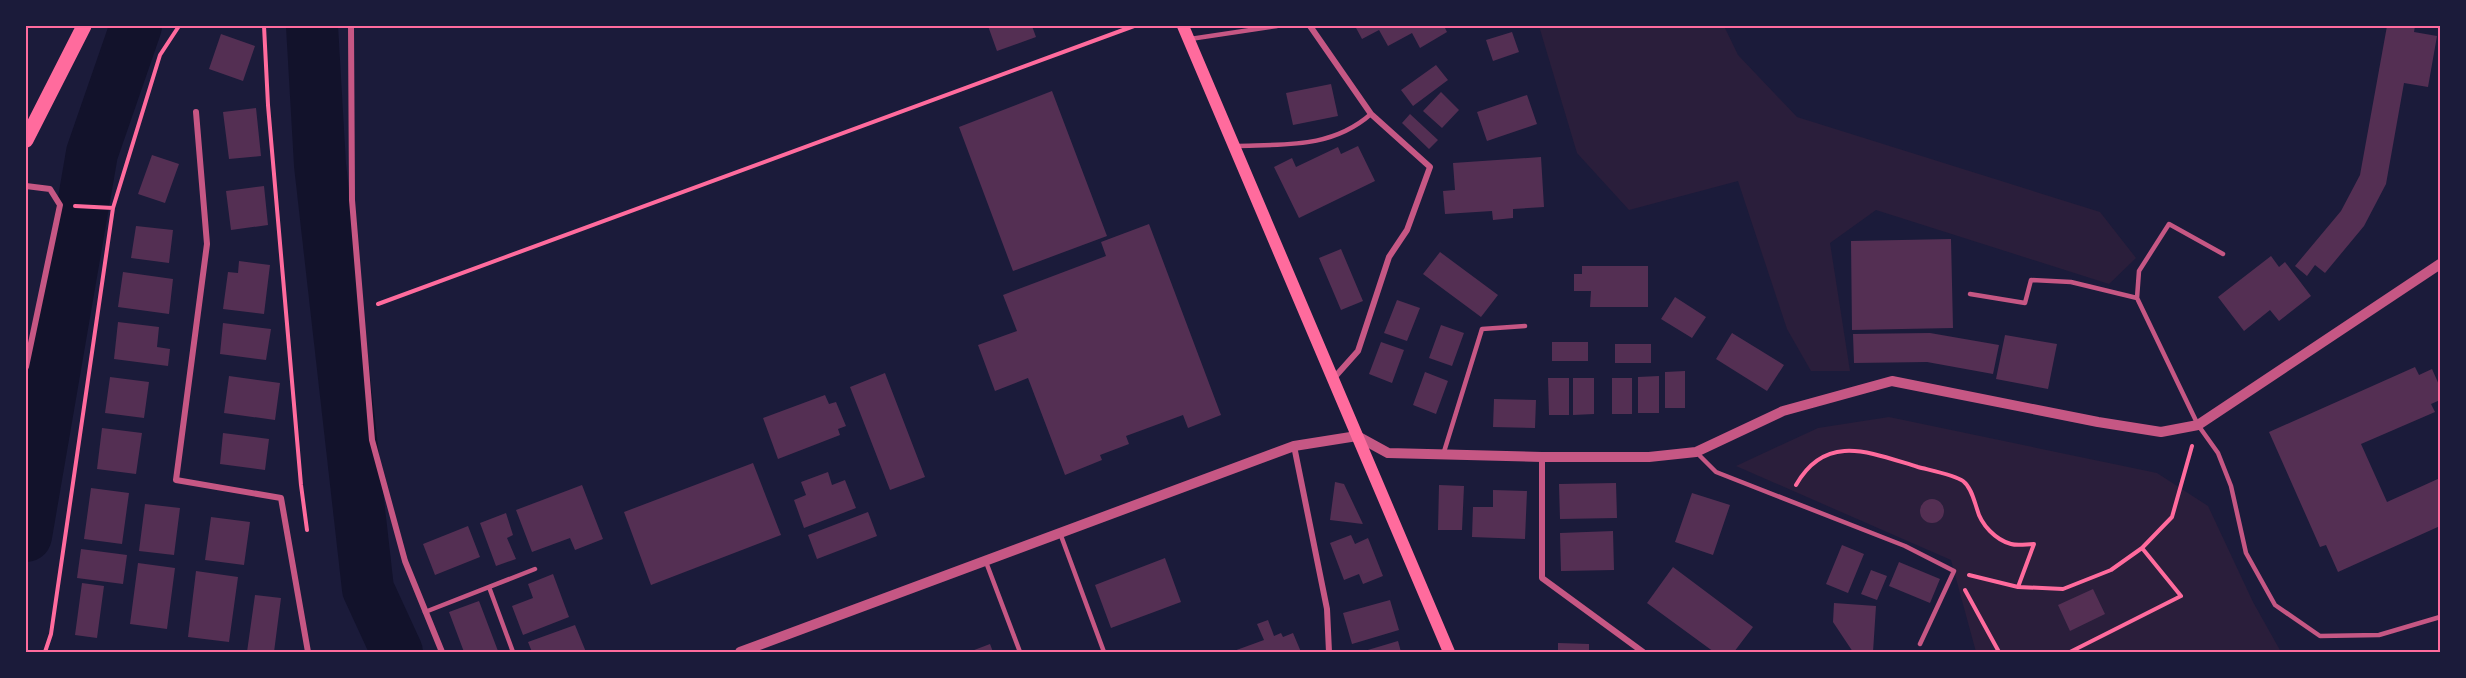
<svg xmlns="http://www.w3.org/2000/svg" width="2466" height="678" font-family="'Roboto Serif',serif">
<rect width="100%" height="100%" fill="#1b1b3a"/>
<!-- green -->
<path fill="#2a1e3b" d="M1539,26H1724L1738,55L1797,117L2100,212L2136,258L2109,284L1876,210L1830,243L1850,371H1811L1787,329L1738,181L1629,210L1577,153Z
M1889,417L2157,473L2208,506L2253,602L2281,652H1976L1951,560L1736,466L1818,428Z"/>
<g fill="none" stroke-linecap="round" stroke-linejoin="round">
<!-- river -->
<path stroke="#12122b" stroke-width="52" d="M312,26L320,165L368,589L397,652
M26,536L92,153L136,26"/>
</g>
<!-- building -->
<path fill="#542f53" d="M988,26H1032L1036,37L997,51Z
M1355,26H1444L1447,32L1420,48L1412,33L1388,46L1379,30L1362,39Z
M2387,26H2415L2414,32L2437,36L2428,87L2404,83L2386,184L2364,226L2325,273L2315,265L2307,276L2295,266L2341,211L2360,175Z
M1512,32L1519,52L1493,61L1486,40Z
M221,34L255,46L243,81L209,69Z
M1436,65L1448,80L1413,106L1401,90Z
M1331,84L1338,116L1293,125L1286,93Z
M1052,91L1107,236L1013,271L959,127Z
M1441,92L1459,110L1442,128L1423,111Z
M1527,95L1537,124L1487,141L1477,112Z
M256,108L261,156L229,159L223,112Z
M1410,114L1438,140L1429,149L1402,123Z
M1358,146L1375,181L1299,218L1274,167L1292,158L1296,167L1338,147L1341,154Z
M152,155L179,164L165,203L138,194Z
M1541,157L1544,207L1513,209V218L1493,220L1492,211L1445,214L1443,191L1455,190L1453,163Z
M264,186L268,225L231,230L226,191Z
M1149,224L1221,415L1188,428L1183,415L1126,436L1129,444L1100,455L1102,460L1065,475L1028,378L995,391L978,345L1017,331L1003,295L1106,256L1101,242Z
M136,226L173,230L169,263L131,258Z
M1951,239L1953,328L1852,330L1851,241Z
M1341,249L1363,301L1341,310L1319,258Z
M1440,252L1498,295L1481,317L1423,274Z
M2271,256L2279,267L2285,262L2311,296L2279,321L2270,310L2244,331L2218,297Z
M239,261L270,265L264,314L223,309L228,272L238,273Z
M1582,266H1648V307H1590L1591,291H1574V274H1582Z
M123,272L173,279L169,314L118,307Z
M1675,297L1706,317L1692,338L1661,319Z
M1397,300L1420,308L1407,341L1384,333Z
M118,322L159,327L157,347L170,349L168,366L114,359Z
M223,323L271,329L266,360L220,354Z
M1441,325L1464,333L1452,366L1429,358Z
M1732,333L1784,365L1767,391L1716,359Z
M1930,333L1999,345L1993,374L1927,362L1854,363L1853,334Z
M2005,335L2057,344L2048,389L1996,379Z
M1381,342L1404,350L1392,383L1369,374Z
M1552,342H1588V361H1552Z
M1615,344H1651V363H1615Z
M2415,367L2419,375L2432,369L2440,387V400L2431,404L2435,412L2361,444L2387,502L2440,478V526L2338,572L2326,545L2320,547L2269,432Z
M1685,371V408H1665V372Z
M1425,372L1448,381L1436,414L1413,405Z
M885,373L925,477L890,490L850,387Z
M229,376L280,383L275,420L224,413Z
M1659,376V413H1638V377Z
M110,377L149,382L144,418L105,413Z
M1548,378H1569V415H1549Z
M1573,378H1594V414L1573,415Z
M1612,378H1632V414H1612Z
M825,395L829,404L836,402L846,426L838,429L840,435L778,459L763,418Z
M1494,399L1536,400L1535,428L1493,427Z
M102,428L142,433L136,474L97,469Z
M223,433L269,439L265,470L220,464Z
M753,463L781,535L651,585L624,512Z
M828,472L832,485L845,480L856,508L804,528L794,500L806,495L801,482Z
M1335,482L1344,484L1363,524L1330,520Z
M1616,483L1617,518L1560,519L1559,484Z
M582,485L603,539L575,550L570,538L532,552L516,510Z
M1439,485L1464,486L1462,530H1438Z
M91,488L129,493L122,544L84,539Z
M1493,490L1527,491L1525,539L1472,537L1473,507H1493Z
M1692,493L1730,505L1713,555L1675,542Z
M1920 511a12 12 0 1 1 24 0a12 12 0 1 1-24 0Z
M145,504L180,508L174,555L139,551Z
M868,512L877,536L817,559L808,535Z
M506,513L513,535L507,538L516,559L496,566L480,523Z
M211,517L250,522L244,565L205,560Z
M468,526L480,557L435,575L423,544Z
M1613,531L1614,570L1561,571L1560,533Z
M1351,535L1355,544L1368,538L1383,576L1363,584L1359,574L1344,580L1330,543Z
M1842,545L1864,554L1848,593L1826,584Z
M81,549L127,555L123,584L77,578Z
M1165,558L1181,602L1111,628L1095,585Z
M1899,562L1940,579L1930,603L1889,586Z
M138,563L175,568L167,629L130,624Z
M1673,567L1753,627L1734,652H1714L1647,603Z
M1871,570L1887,576L1877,600L1861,594Z
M196,571L238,577L229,642L188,637Z
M553,574L569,617L523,635L512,606L533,598L528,584Z
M82,583L104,586L97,638L75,635Z
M2093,589L2105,614L2070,631L2058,605Z
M255,595L281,598L274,652H247Z
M1390,600L1399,630L1352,644L1343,613Z
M479,601L498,651L495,652H464L449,612Z
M1834,603L1876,606L1873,652H1853L1833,622Z
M1268,620L1274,636L1281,633L1283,637L1293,633L1301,652H1231L1264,640L1257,624Z
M575,625L586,652H532L528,642Z
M1398,641L1401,652H1361Z
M1558,643L1589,644V652H1558Z
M990,644L993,652H969Z"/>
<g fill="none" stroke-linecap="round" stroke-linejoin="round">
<!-- path -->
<path stroke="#ff6b9d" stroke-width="4" d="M264,26L268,105L301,485L307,530
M75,206L113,208
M378,304L1134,26
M1796,485C1826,432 1871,453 1918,467C1929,470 1955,475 1963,481C1971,487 1974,500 1977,509C1981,525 1996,540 2011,544C2018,546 2027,544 2034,544L2018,587L1969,575
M2018,587L2063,589L2111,570L2142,548L2172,517L2192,446
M1965,590L1999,652
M45,652L51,634L113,208L160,55L179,26
M2070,652L2181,596L2142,548"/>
<!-- service -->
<path stroke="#c65784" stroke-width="4.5" d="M1190,39L1277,26
M1234,146C1284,144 1331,149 1371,114
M2223,254L2169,224L2139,271L2137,298L2198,425L2218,453L2231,486L2246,553L2275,605L2320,636L2379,635L2440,617
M1970,294L2025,303L2031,280L2071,282L2137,298
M1696,452L1716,472L1905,546L1954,571L1920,644
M1443,455L1482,329L1525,326
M1060,533L1104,652
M986,562L1020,652
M489,587L513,652
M425,612L535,569"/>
<!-- minor -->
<path stroke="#c65784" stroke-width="6" d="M351,26L352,200L372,440L405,561L442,652
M1310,26L1371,114L1430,167L1407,230L1389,257L1358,351L1333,379
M196,112L207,244L176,480L281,498L308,652
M26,186L50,189L60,205L26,367
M1294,446L1327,609L1329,652
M1542,457V578L1643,652"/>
<!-- tertiary -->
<path stroke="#c65784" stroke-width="10" d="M740,652L1294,446L1357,436L1388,453L1542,457H1649L1696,452L1783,411L1892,381L2098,422L2161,432L2198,425L2440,264"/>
<!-- secondary -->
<path stroke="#ff6b9d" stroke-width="12" d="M1183,26L1449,652"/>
<!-- primary -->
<path stroke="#ff6b9d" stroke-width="15" d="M26,140L84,26"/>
</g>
<!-- border -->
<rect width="2466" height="678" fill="none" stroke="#1b1b3a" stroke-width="54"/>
<rect x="27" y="27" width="2412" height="624" fill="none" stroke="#ff6b9d" stroke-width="2"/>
</svg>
